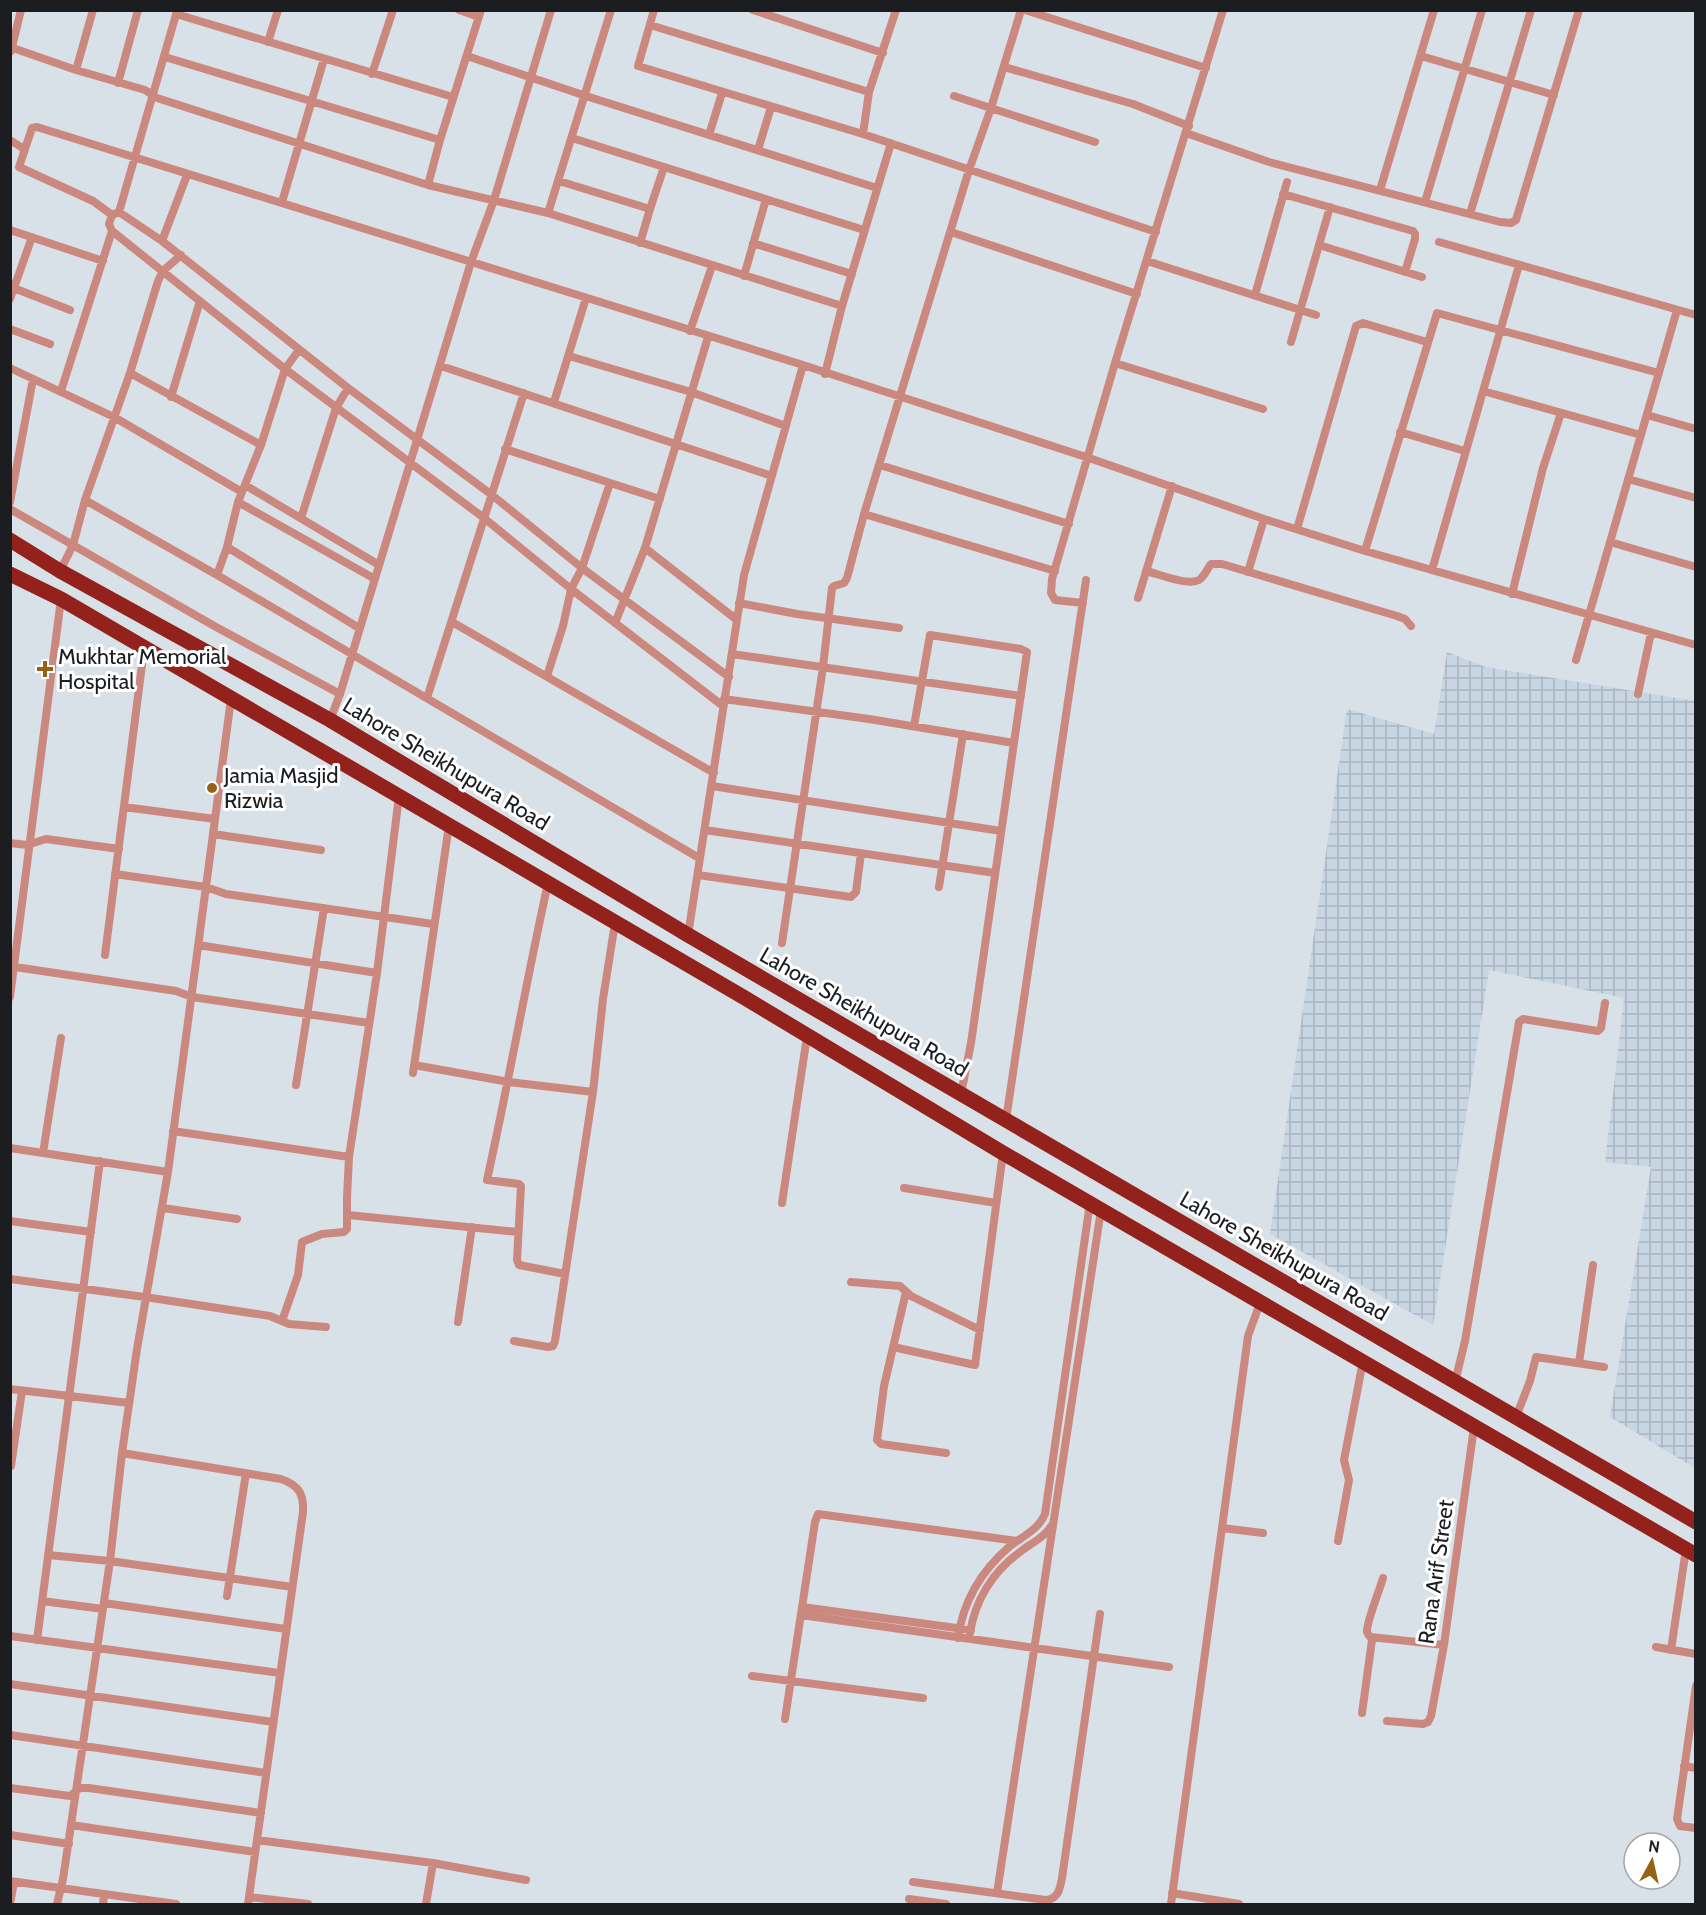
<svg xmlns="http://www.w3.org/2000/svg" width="1706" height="1915" font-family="Cabin,sans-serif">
<defs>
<pattern id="industrial-grid" width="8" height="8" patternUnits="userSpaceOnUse" patternTransform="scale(1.5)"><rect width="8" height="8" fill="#c8d5e3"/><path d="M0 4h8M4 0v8" fill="none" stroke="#abb6c2"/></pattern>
</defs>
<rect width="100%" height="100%" fill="#d8e0e8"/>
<!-- industrial -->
<path fill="url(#industrial-grid)" d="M1447,652L1486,667L1695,701V1468L1610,1417L1651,1167L1605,1162L1624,998L1489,970L1433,1325L1270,1234L1347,709L1434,734Z"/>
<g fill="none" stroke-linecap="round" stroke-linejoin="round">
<!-- street -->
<path stroke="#cb887f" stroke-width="8" d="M459,10L479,17
M654,10L638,66L863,134L1156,232
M753,10L883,53
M1025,10L1206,68
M176,14L453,97
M650,25L869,92
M268,42L278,10
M10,47L76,70L145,90L157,98L428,185L548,213L842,306L825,374
M11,51L21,10
M467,56L586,96L877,188
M1421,56L1554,95
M165,57L440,140
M1004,67L1133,104L1189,126
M76,70L93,10
M372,74L393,10
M118,83L138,10
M954,96L1095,142
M1186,133L1269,162L1500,222L1511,223L1516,220L1579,10
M863,134L869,92L896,10
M709,135L722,93
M572,138L864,230
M10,140L24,149
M758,150L771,107
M559,181L650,209
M428,185L440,140L481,10
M1380,190L1434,10
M1283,194L1413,231L1415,234V239L1405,272
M282,202L324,59
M1425,202L1482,10
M119,212L177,11
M548,213L611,10
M1470,214L1531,10
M112,215L93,201L19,167L32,128L37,127L803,365L1089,458L1264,519L1365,551L1696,645
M112,215L109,224L112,231L285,369L484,518L571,589L723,706
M112,215L119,212L162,241L348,388L492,495L582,568L729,677
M10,230L103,261
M951,232L1137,294
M162,241L187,175
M1439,242L1696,315
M640,243L650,209L664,167
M753,243L852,274
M1319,245L1422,277
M1147,261L1316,315
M744,276L766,199
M11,287L70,310
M1255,295L1287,182
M10,299L32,237
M842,306L891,143
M10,329L50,344
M690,331L712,266
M1291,342L1330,207
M569,356L691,392L786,426
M1115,363L1263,409
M441,366L772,476
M10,368L114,417L242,492
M130,373L261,445
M61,391L112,231
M1483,391L1641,435
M171,397L200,301
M554,402L586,298
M1647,415L1696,429
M1400,432L1465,451
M505,449L660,499
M880,465L1069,524
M1628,479L1696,498
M245,485L379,565
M85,500L217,575L699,858
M10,502L33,379
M238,502L375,579
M10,509L216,627L340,694
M864,514L1055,571
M301,518L336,408L348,388
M1297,529L1356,326L1363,323L1427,342
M1610,542L1696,567
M227,547L359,628
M645,548L737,620
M1365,551L1437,313L1659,373
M1432,570L1519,265
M60,571L73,545L85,500L130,373L158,281L163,271L181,255
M1146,571C1159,574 1187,586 1199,580C1205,576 1207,569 1211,564H1222L1397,616L1405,619L1411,626
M1248,572L1264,519
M217,575L227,547L238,502L261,445L285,369L299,350
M1512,594L1543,468L1561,413
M1138,598L1172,486
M739,603L797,614L899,628
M1083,603L1055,600L1051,593L1052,579L1115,363L1223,10
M452,622L714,773
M615,623L645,548L708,337
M732,654L1021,696
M1576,660L1677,310
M547,676L563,626L571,589L582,568L610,483
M1638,694L1651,633
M427,698L524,393
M724,699L869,719L1014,743
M330,720L340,694L471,262L494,200L551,10
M914,726L930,635L1021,649L1027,652L971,1043L961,1094
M712,786L1001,831
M124,807L215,819
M705,830L995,873
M213,834L321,850
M10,843L27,845L46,839L119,849
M115,874L206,887L226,894L433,924
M698,875L851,897L856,892L861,853
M548,883C526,982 509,1081 487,1180L519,1184L521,1186L517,1260L519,1265L565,1274
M939,887L963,734
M688,935L744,575L803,365
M782,943L823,667L832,588L834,586L844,583L847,578L864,514L969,170L991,108L1021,10
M198,945L377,973
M105,955L144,649
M15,967L176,991L192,997L369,1023
M10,997L61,599
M414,1065L509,1082L593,1092
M413,1073L449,825
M296,1085L324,908
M1006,1120L1086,580
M173,1131L349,1157
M10,1148L168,1172
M43,1153L61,1038
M904,1188L996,1203
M782,1203L807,1036
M163,1208L237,1219
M348,1215L518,1232
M10,1221L91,1232
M10,1279L145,1297L270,1316L289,1324L326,1327
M851,1282L900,1286L911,1296L980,1330
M906,1292L884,1386L877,1440L881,1444L946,1453
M282,1321L298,1275L302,1242L322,1234L344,1232L347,1229V1198L349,1157L377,973L399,796
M458,1322L472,1227
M514,1341L548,1347L553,1346L555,1341L593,1092L603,999L615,923
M893,1347L975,1365L1003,1153
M1579,1363L1593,1265
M1455,1382L1465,1341L1519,1022L1523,1019L1598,1031L1601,1028L1605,1003
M10,1389L129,1403
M1516,1417L1530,1381L1536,1357L1604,1367
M122,1453L281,1479C298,1485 304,1493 303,1512L248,1904
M11,1466L22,1391
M1222,1528L1263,1533
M1338,1541L1349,1480L1344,1460L1363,1361
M48,1555L110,1561L292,1587
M227,1596L246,1473
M42,1601L103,1609
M104,1603L286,1629
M802,1607L971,1630
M801,1615L1169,1667
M970,1633C975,1601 992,1572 1020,1552C1031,1543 1044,1538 1052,1525
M10,1636L280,1673
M1371,1637L1444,1645
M958,1638C963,1601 981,1571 1010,1546C1023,1536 1038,1530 1045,1514L1090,1203
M37,1640L100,1161
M1656,1647L1696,1654
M1671,1650L1686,1549
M752,1676L923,1698
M10,1684L273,1722
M1696,1686L1677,1819L1680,1826L1696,1828
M1362,1713L1372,1640C1371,1637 1368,1635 1367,1632C1366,1623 1380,1589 1383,1578
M785,1719L815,1522L818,1514L1017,1541
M1387,1721L1423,1724L1428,1722L1431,1716L1444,1645L1474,1427
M10,1735L266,1773
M1684,1766L1696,1768
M10,1788L70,1796L80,1788H89L261,1813
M71,1825L255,1852
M10,1835L69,1844
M257,1840L433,1863L526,1880
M10,1881L176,1904
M913,1882L1046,1900C1058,1899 1060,1889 1062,1878L1100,1614
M997,1893L1101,1210
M1172,1893L1239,1904
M249,1897L308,1904
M909,1899L946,1904
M10,1904L14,1882
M57,1904L63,1879L110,1561L122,1453L137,1349L168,1172L231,699
M103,1904L104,1895
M426,1904L433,1863
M1171,1904L1248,1336L1260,1303"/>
<!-- highway -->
<path stroke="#92221b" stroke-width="15" d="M10,540L60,571L330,720L688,935L1696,1522
M10,574L61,599L745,998L1003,1153L1696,1555"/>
</g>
<!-- markers -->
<g fill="#966316" stroke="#fff" stroke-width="2">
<path d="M42 660h6v6h6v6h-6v6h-6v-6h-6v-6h6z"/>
<circle cx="212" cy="788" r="6"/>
</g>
<g text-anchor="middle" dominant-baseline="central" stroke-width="6" stroke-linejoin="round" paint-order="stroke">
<!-- poi labels -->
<g font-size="22" fill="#1b1d20" stroke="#fff" text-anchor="start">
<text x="58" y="656">Mukhtar Memorial<tspan x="58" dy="25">Hospital</tspan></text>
<text x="224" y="775">Jamia Masjid<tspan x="224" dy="25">Rizwia</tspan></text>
</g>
<!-- street labels -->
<g font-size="22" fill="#1b1d20" stroke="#fff">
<text transform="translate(446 764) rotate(31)">Lahore Sheikhupura Road</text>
<text transform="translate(864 1012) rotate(30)">Lahore Sheikhupura Road</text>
<text transform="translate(1284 1256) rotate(30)">Lahore Sheikhupura Road</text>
<text transform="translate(1436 1572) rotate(-82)">Rana Arif Street</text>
</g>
</g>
<!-- border -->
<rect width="1706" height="1915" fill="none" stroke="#1b1d20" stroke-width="24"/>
<!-- north arrow -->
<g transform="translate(1652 1861) rotate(8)"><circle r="28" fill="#ffffff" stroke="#a4a5a6" stroke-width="1.5"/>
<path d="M0-4.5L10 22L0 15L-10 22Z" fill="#966316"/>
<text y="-9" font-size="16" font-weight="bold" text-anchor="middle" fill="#1b1d20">N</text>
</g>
</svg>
